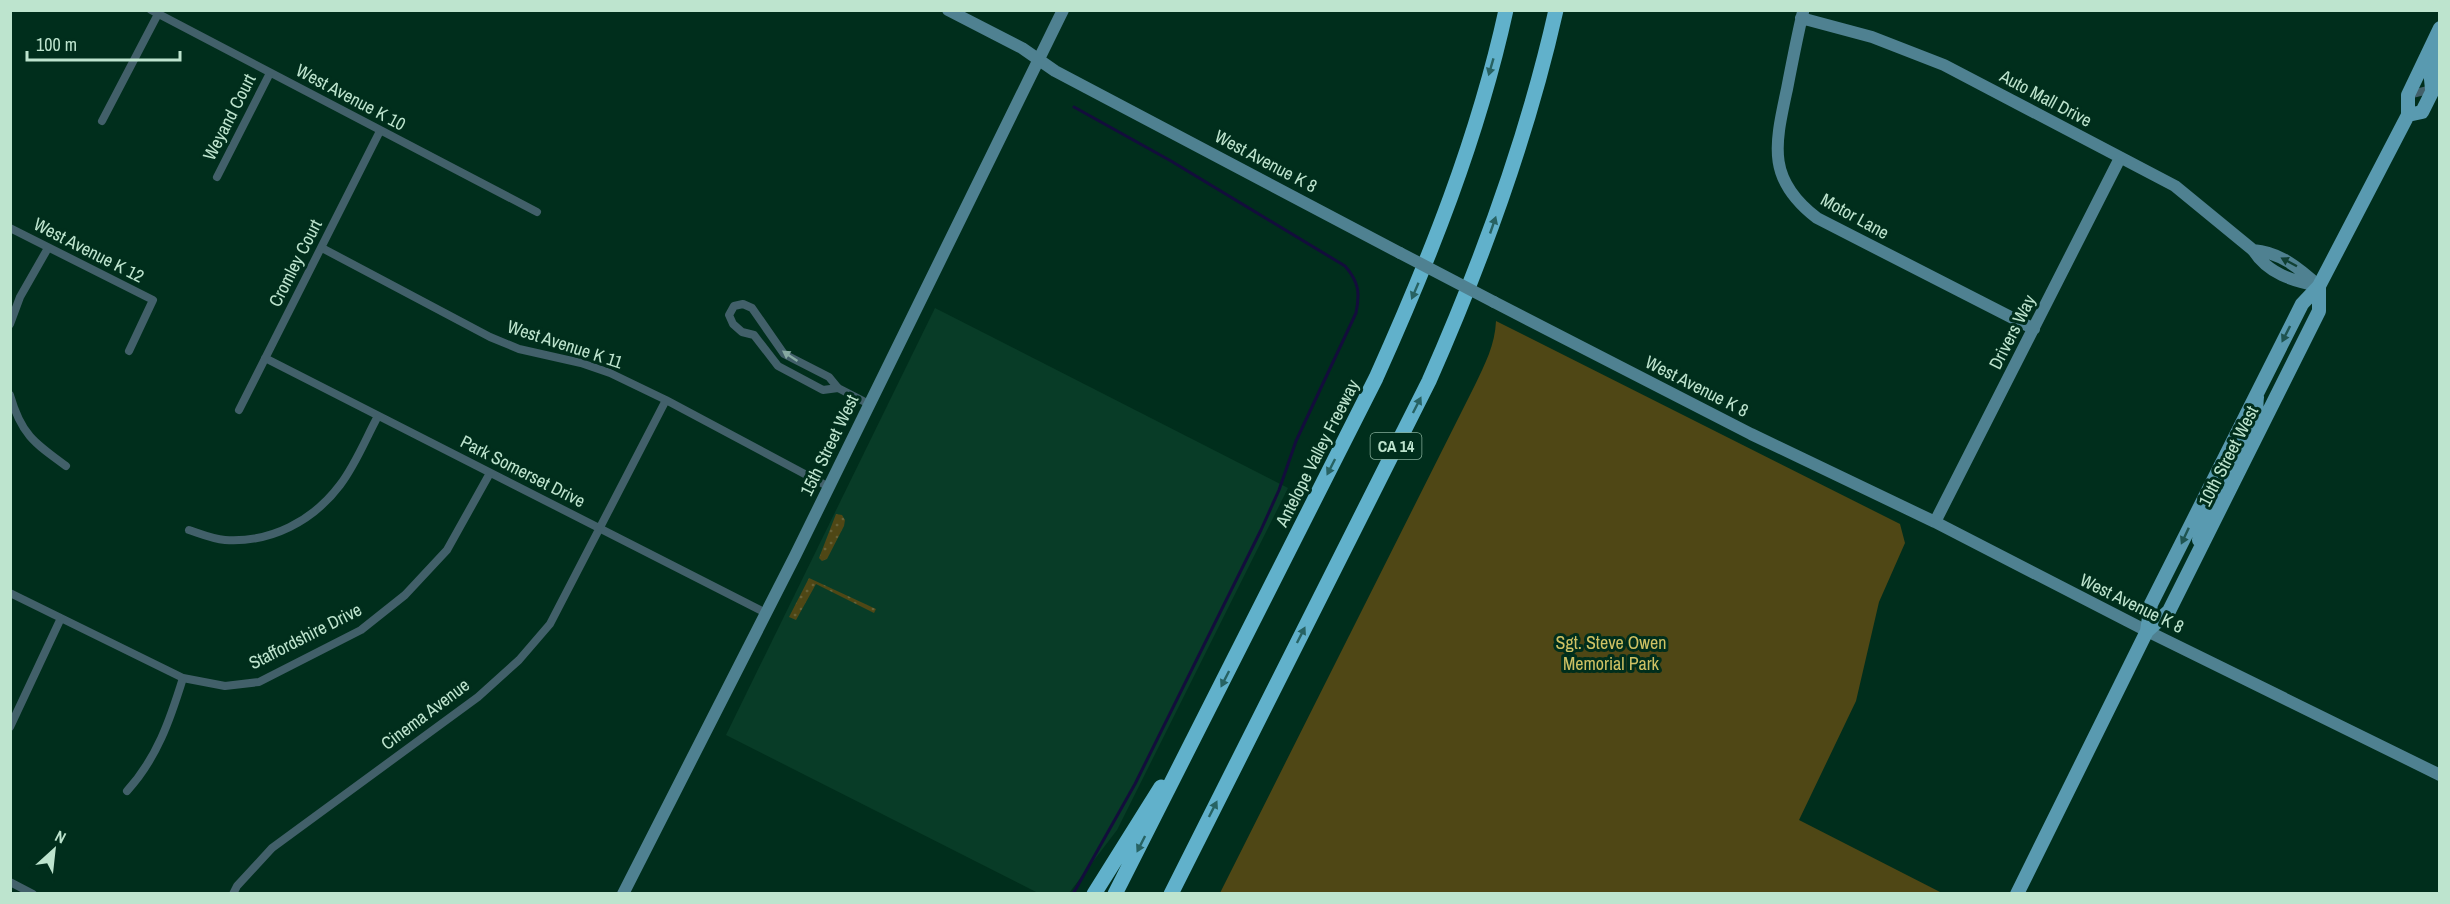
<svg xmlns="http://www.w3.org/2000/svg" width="2450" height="904" font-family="'Archivo Narrow',sans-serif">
<defs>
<pattern id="garden-dots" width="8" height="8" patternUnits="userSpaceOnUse" patternTransform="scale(1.5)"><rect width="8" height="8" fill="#4f4715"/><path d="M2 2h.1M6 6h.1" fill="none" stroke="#666136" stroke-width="1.8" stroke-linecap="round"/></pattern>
</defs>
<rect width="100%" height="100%" fill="#002e1c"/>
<!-- built -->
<path fill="#083c27" d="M935,308L1288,488L1117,830L1069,893H1038L726,735Z"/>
<!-- park -->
<path fill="#4f4715" d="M1496,321L1900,524L1905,543L1879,602L1856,701L1799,820L1942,893H1220L1475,385C1485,364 1495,345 1496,321Z"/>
<!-- garden -->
<path fill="url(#garden-dots)" d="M836,514L842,515L845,520L844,526L827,559L822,561L819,558Z
M809,578L876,609L874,613L816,584L796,620L789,617Z"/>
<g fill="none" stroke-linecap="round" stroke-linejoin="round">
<!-- stream -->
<path stroke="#130d3c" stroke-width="3" d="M1073,894L1135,784L1261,530L1279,490L1296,441L1356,313C1360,293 1359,282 1345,266L1171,161L1074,107"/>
<!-- street -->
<path stroke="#42606a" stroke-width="8" d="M151,10L537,212
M2408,95L2432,89L2440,93
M102,121L158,14
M217,177L270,73
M10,228L153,300L129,351
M322,248L490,337L519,349L581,363L610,373L666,400L829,487
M10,324L20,297L48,248
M265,358L766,613
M838,388L823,390L778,366L754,335L742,332L733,324L729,315L734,306L743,304L752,308L784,354L829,377L838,388L869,404
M10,395C21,434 34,443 66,466
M239,410L380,131
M189,530C201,534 213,539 225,540C271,543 313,521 340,485C356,464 366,438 378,416
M10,593L183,678L225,686L259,682L361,630L405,595L447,550L490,473
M10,727L61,618
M127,791C157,758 170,720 183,678
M10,882L33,894
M233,894L237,886L272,848L478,697L519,660L550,624L666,400"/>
<!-- secondary -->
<path stroke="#4f8191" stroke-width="12" d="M948,10L1022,48L1055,71L1400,253
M1803,12C1797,37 1792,63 1787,89C1775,145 1766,179 1817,218L2034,329
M1801,18L1872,37L1944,65L2175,186L2253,250C2268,274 2293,281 2319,286
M2253,250C2280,252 2299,268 2319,286
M1494,302L1751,434L1935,522L2147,631L2440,775
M1935,522L2120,158
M623,894L795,556L1063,10"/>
<!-- primary -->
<path stroke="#599ab0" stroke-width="14" d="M2432,89L2430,69L2440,50
M2408,115L2422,112L2440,76
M2231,484C2229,458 2248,440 2255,417C2257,411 2256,403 2257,397
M2199,540L2215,492L2214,479
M2147,631L2169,611L2319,311V286
M2017,894L2147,631L2151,604L2302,304L2319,286L2408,115V95L2440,28"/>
<!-- highway -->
<path stroke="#61b1cb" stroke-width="15" d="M1094,894L1161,787
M1115,894L1376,378C1429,260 1478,138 1506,10
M1171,894L1429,381C1482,261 1527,139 1556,10"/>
<!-- secondary-bridge -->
<path stroke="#4f8191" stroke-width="12" d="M1400,253L1494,302"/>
</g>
<!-- one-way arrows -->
<defs><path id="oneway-solid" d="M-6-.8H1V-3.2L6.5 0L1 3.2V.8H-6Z" transform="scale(1.5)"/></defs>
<g fill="#276262">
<use href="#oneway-solid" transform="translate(1491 67) rotate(106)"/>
<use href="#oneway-solid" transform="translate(1493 225) rotate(-71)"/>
<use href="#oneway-solid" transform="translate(1415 291) rotate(113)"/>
<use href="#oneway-solid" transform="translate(1417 405) rotate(-63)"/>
<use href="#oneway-solid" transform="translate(1331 467) rotate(117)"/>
<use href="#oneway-solid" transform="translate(1301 635) rotate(-63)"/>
<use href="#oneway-solid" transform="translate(1225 679) rotate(117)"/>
<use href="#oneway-solid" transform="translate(1213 809) rotate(-63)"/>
<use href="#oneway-solid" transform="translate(1141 844) rotate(117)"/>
</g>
<use fill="#103f33" href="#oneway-solid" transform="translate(2289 262) rotate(-152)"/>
<g fill="#1f5450">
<use href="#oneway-solid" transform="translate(2286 334) rotate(117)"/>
<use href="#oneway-solid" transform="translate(2185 536) rotate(115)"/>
</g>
<use fill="#86a9a1" href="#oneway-solid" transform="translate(790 356) rotate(-146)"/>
<g text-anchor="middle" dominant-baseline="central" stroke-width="6" stroke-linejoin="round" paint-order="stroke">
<!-- shield labels -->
<rect fill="#002e1c" stroke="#84ad99" stroke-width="1.5" x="1370.5" y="433" width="51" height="26" rx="4.5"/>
<g font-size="16" font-weight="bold" fill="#bde4ce">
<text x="1396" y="446">CA 14</text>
</g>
<!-- street labels -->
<g font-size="18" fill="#bde4ce" stroke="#002e1c">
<text transform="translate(351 97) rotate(28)">West Avenue K 10</text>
<text transform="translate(2046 98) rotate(28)">Auto Mall Drive</text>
<text transform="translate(229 117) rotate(-63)">Weyand Court</text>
<text transform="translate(1266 161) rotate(28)">West Avenue K 8</text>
<text transform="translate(1855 216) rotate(29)">Motor Lane</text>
<text transform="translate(89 250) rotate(27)">West Avenue K 12</text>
<text transform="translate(295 263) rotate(-63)">Cromley Court</text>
<text transform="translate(2012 332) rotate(-63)">Drivers Way</text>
<text transform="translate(565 344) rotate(18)">West Avenue K 11</text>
<text transform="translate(1697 386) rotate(27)">West Avenue K 8</text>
<text transform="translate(829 445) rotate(-64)">15th Street West</text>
<text transform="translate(1317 453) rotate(-63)">Antelope Valley Freeway</text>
<text transform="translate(2228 456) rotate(-63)">10th Street West</text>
<text transform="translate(523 471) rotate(27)">Park Somerset Drive</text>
<text transform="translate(2132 603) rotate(26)">West Avenue K 8</text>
<text transform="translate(305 636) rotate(-27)">Staffordshire Drive</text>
<text transform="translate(425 714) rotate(-37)">Cinema Avenue</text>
</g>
<!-- park labels -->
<g font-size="18" fill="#cfc264" stroke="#002e1c">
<text x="1611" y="642">Sgt. Steve Owen<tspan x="1611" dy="21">Memorial Park</tspan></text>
</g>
</g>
<!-- border -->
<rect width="2450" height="904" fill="none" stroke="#bde4ce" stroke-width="24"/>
<!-- north arrow -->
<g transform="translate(54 850) rotate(27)" stroke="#002e1c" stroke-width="4.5" paint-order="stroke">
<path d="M0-4.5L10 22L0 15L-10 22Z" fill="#bde4ce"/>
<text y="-9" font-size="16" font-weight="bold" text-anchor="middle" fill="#bde4ce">N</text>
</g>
<!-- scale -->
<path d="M27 51v9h153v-9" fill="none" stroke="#bde4ce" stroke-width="3"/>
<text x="36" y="51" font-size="18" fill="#bde4ce" stroke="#002e1c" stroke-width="4.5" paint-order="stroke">100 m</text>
</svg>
